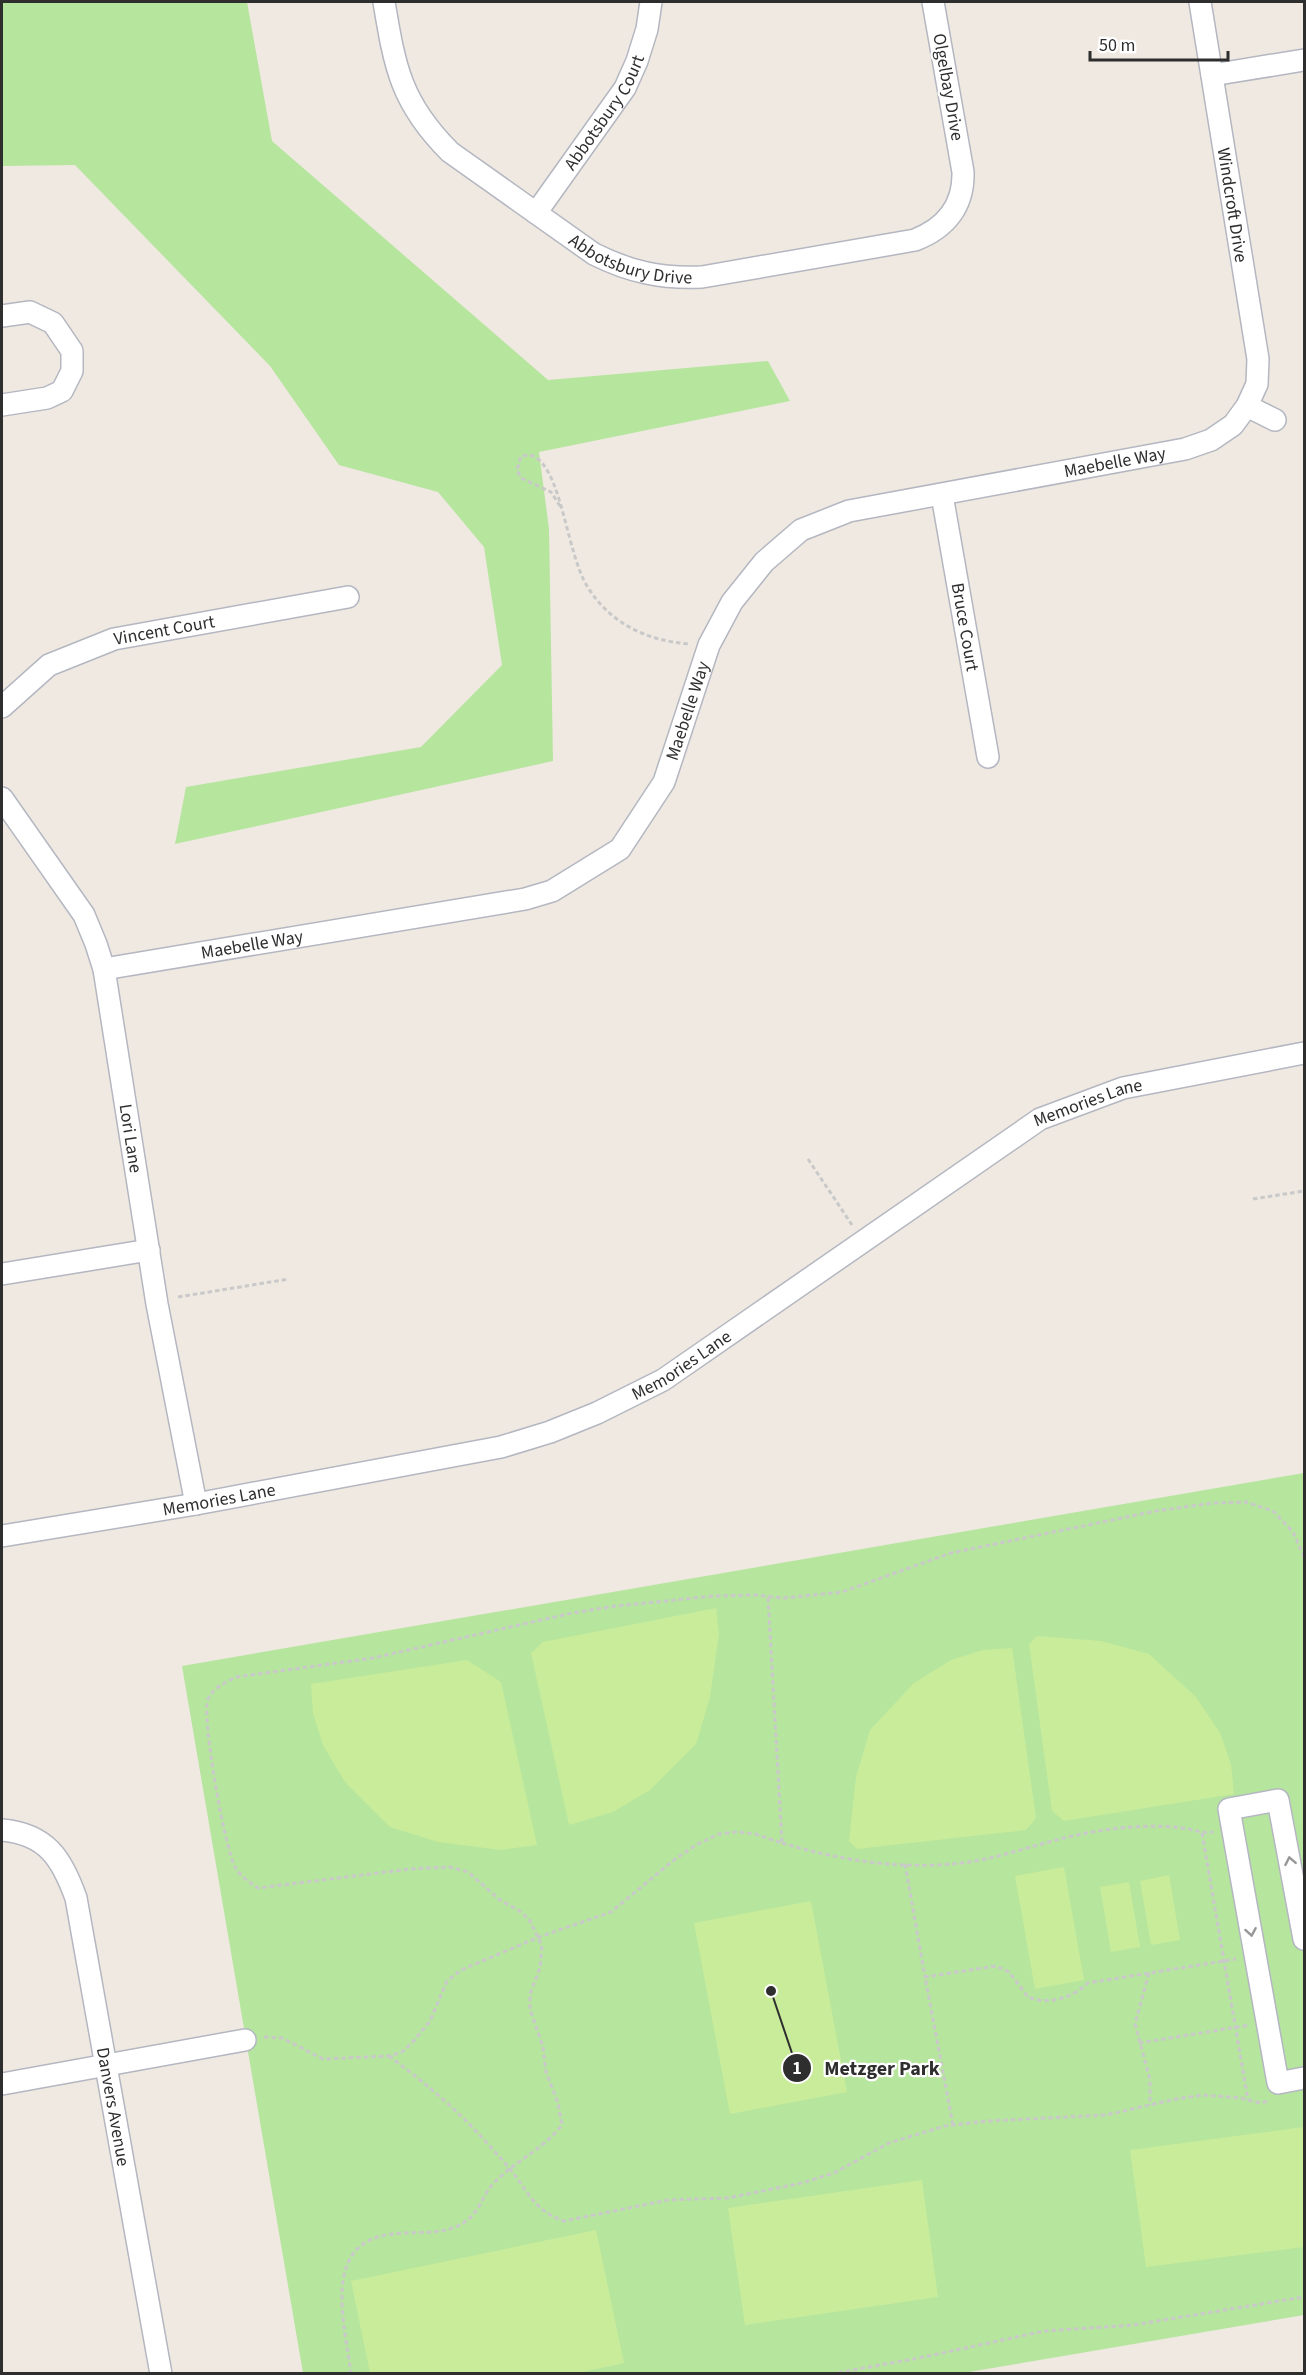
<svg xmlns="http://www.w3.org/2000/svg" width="1306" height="2375" font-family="'Source Sans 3',sans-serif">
<rect width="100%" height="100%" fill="#efe9e1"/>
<!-- green -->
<path fill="#b6e59e" d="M2,2H247L272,141L548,380L768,361L790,401L539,452L549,529L553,761L175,844L186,787L421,747L502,665L484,547L438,492L339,465L270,366L75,165L2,166Z
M1304,1473V2315L963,2373H303L182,1666Z"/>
<!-- pitch -->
<path fill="#c9ec9a" d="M716,1608L719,1634L710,1697L696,1744L650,1790L613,1812L569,1825L531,1653L543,1642Z
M1037,1636L1101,1641L1149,1654L1196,1697L1220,1733L1231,1764L1234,1794L1064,1821L1052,1811L1029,1644Z
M1012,1648L1036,1818L1026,1830L857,1849L849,1841L856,1777L870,1730L914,1683L951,1660L983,1650Z
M467,1660L501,1682L537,1845L501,1850L438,1842L390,1827L345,1782L323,1745L313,1713L311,1684Z
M1064,1867L1084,1980L1035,1989L1015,1876Z
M1169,1875L1180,1940L1151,1945L1140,1881Z
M1129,1882L1140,1947L1111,1952L1100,1887Z
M811,1901L847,2092L730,2114L694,1923Z
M1304,2127V2247L1146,2267L1130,2150Z
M922,2180L938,2297L745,2325L728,2208Z
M596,2230L624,2363L574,2374L370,2373L351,2281Z"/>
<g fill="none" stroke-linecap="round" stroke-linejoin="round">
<!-- minor casing -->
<g stroke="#b4b7c1" stroke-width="24">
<g id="minor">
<path id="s1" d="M384,2C395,68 401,103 450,152L594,254C630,272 662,279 702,277L915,240C946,228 964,206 963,172L933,2"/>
<path d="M1212,75L1304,60"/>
<path id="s2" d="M536,213L625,88L637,61L647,29L651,2"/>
<path d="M2,316L30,312L53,323L72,351V371L62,391L47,398L2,405"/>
<path d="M1247,406L1275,420"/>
<path id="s3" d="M942,495L988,757"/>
<path id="s4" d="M2,707L49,665L114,639L348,597"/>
<path id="s5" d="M2,798L84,915L96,944L104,969L157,1304L196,1504"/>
<path id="s6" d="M104,969L525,899L552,891L620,849L664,782L709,645L732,602L764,562L801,530L849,511L1185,449L1211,440L1233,425L1247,406L1257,384L1258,359L1200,2"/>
<path d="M2,1274L149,1250"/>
<path id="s7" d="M2,1536L196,1504L501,1447L550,1432L597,1413L663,1380L1040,1119L1123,1088L1304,1053"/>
<path id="s8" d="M2,1830C47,1834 62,1859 76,1898L161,2374"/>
<path d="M1304,1939L1278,1800L1229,1809L1278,2083L1304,2078"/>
<path d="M2,2084L245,2040"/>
</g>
</g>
<!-- path -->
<path stroke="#c9c9c9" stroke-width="3" stroke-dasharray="4.5 3" stroke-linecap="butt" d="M560,506L551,492L521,478L517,470L521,456C528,455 532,454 538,459C562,478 568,555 587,586C610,624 648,641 690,644
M808,1159L852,1225
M1253,1199L1304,1191
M178,1297L289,1279
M1202,1833L1248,2100
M782,1843C849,1863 925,1874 994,1857C1031,1848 1066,1835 1105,1830C1129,1826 1158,1825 1182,1828C1194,1829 1201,1834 1213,1832
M905,1864L925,1977
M1149,1973L1135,2024L1150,2080V2105
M264,2037L282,2038L323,2059L389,2056L402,2052L412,2043L430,2021L447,1981L461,1970L539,1937L611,1912L674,1860L696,1845L719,1834L737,1832L755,1834L782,1843L768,1597
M1139,2043L1250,2025
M389,2056C420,2079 449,2103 476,2131C487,2143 499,2156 510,2169C528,2191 534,2211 564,2221L668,2200L728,2198L802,2183L834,2173L889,2143L945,2126L987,2121L1106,2115L1176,2099L1203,2095L1241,2098L1260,2103L1269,2101
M953,2125L925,1977L996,1966L1009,1972L1028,1997C1049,2006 1073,1997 1088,1983L1236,1959
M351,2374C345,2324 320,2242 392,2234C413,2231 436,2235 455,2227C479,2218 479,2200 493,2184C514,2161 543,2150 562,2125L558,2103L546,2072L543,2047L530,2009V1994L540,1968L542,1946L529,1919L518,1910L500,1900L468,1872L450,1867L410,1869L258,1888C249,1882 240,1876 235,1867C225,1850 201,1715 208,1699C214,1687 225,1683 236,1677L373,1658L572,1613L616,1606L714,1596L755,1595L783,1598L842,1592L951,1553L1156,1511L1213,1503L1246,1502L1273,1511L1293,1532L1304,1557
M831,2374L924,2357L1044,2331L1133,2325L1304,2297"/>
<!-- minor -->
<use href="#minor" stroke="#fff" stroke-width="21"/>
</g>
<!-- one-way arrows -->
<defs><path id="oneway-chevron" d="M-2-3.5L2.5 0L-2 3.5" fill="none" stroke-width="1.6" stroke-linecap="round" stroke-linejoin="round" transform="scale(1.5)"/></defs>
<g stroke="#969696">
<use href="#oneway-chevron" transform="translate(1290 1861) rotate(-101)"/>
<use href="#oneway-chevron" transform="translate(1251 1932) rotate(80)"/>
</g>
<g text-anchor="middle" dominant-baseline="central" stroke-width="4.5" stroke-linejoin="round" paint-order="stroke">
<!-- street labels -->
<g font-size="18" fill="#2e2e2e" stroke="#fff">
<text transform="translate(948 87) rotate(80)">Olgelbay Drive</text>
<text stroke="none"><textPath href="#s2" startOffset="122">Abbotsbury Court</textPath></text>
<text transform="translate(1232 205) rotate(81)">Windcroft Drive</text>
<text stroke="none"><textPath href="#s1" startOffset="381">Abbotsbury Drive</textPath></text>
<text stroke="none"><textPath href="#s6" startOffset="1230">Maebelle Way</textPath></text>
<text stroke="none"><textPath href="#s3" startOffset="134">Bruce Court</textPath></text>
<text stroke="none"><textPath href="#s4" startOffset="184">Vincent Court</textPath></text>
<text stroke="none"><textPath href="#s6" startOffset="690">Maebelle Way</textPath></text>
<text stroke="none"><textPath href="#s6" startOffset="150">Maebelle Way</textPath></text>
<text stroke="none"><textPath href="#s7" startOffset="1192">Memories Lane</textPath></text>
<text stroke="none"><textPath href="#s5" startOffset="372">Lori Lane</textPath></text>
<text stroke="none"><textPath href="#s7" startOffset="706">Memories Lane</textPath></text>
<text stroke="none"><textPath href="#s7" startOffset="220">Memories Lane</textPath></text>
<text stroke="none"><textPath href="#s8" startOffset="320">Danvers Avenue</textPath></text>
</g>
</g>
<!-- callouts -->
<path fill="none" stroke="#2e2e2e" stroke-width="2" d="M771 1991L797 2068"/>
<g fill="#2e2e2e" stroke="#fff" stroke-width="2">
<circle cx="771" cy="1991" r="6"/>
<circle cx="797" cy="2068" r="15"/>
</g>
<g font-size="18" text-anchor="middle" font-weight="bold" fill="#fff">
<text x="797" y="2074">1</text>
</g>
<g font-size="20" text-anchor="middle" font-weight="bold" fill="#2e2e2e" stroke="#fff" stroke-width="4.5" stroke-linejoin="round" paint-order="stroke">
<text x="882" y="2075">Metzger Park</text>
</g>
<!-- border -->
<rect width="1306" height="2375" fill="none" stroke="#2e2e2e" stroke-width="6"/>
<!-- scale -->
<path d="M1090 51v9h138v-9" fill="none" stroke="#2e2e2e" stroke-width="3"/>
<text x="1099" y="51" font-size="18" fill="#2e2e2e" stroke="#ffffff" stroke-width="4.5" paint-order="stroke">50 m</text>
</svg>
